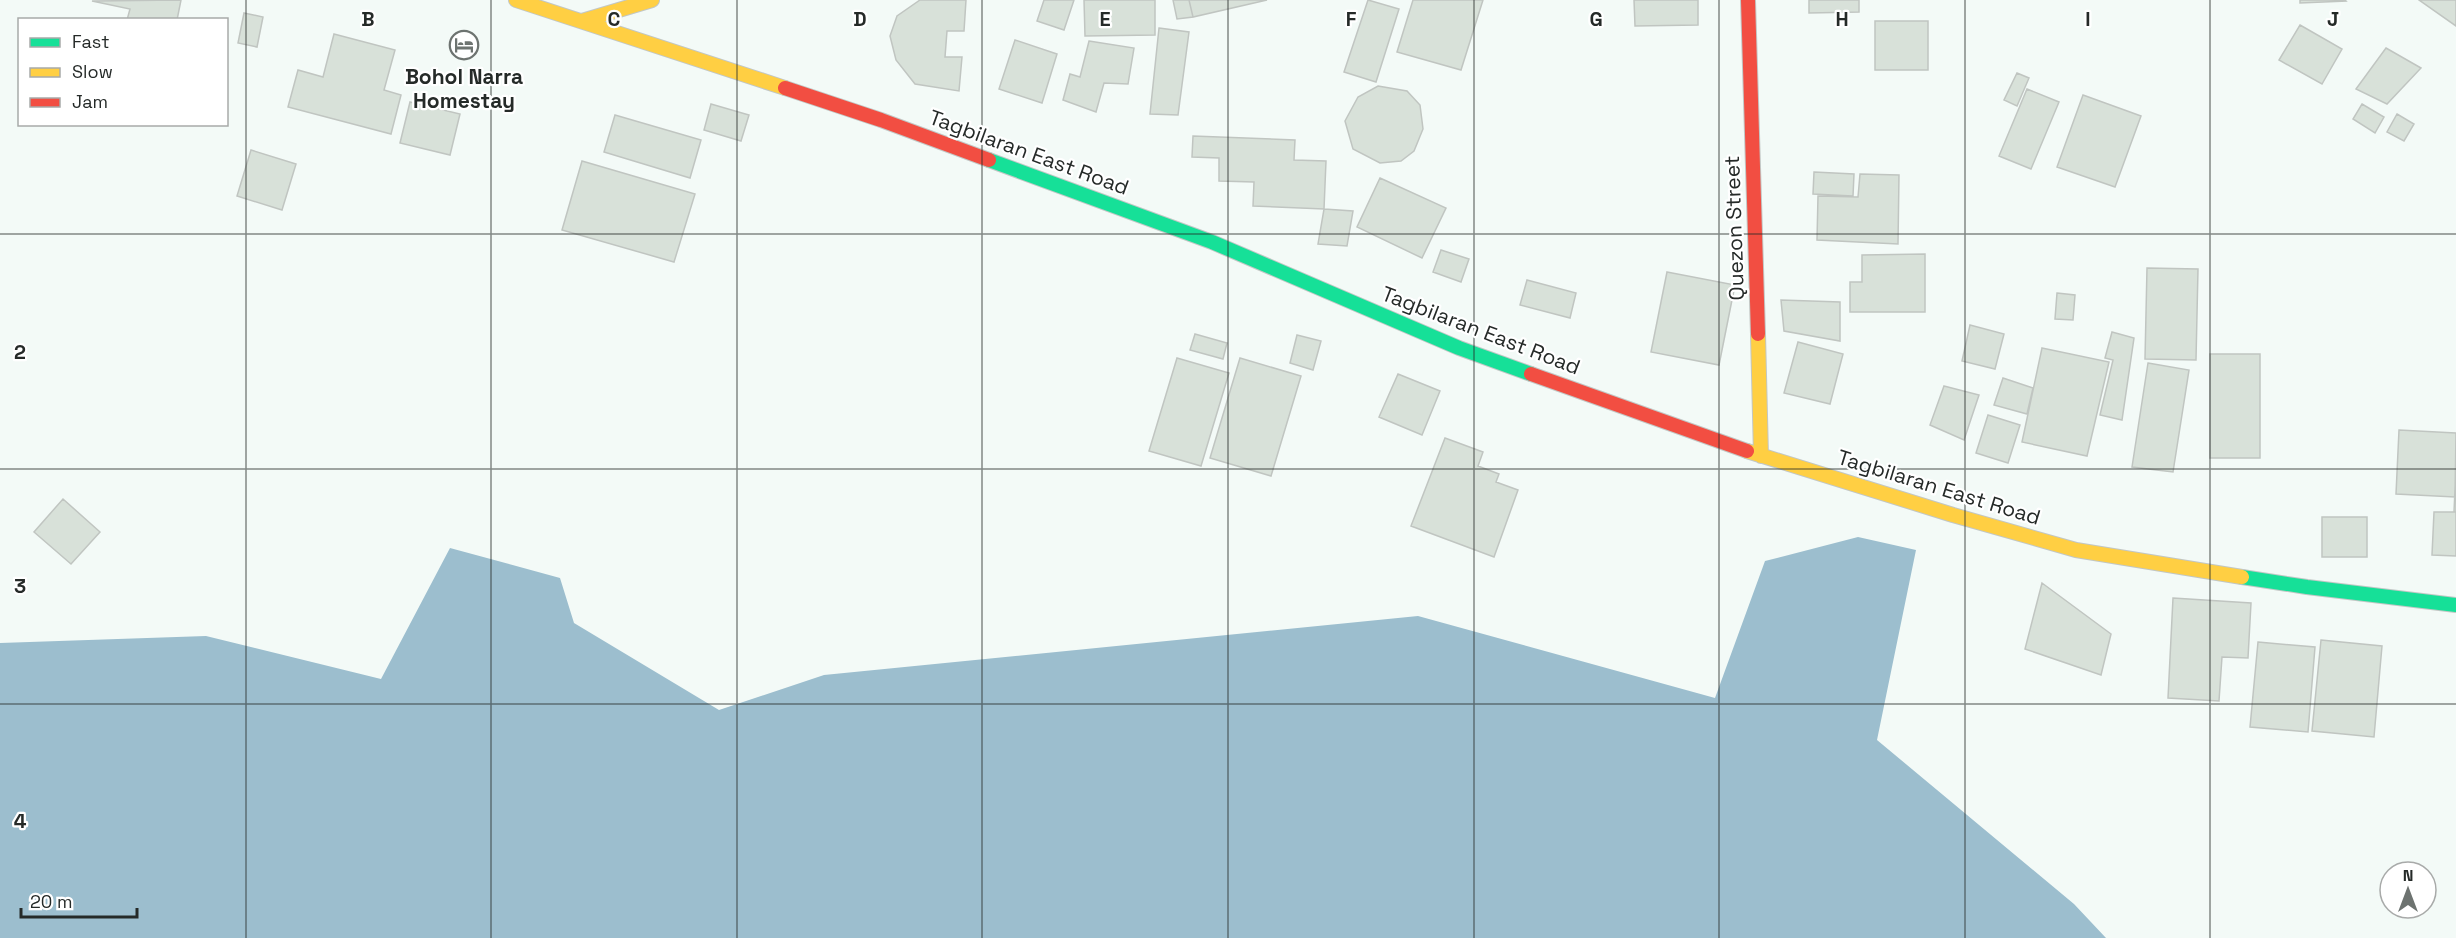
<svg xmlns="http://www.w3.org/2000/svg" width="2456" height="938" font-family="'Space Grotesk',sans-serif">
<rect width="100%" height="100%" fill="#f3faf7"/>
<!-- water -->
<path fill="#9cbece" d="M1858,537L1916,550L1877,740L2074,904L2106,938H0V643L206,636L381,679L450,548L560,578L574,623L719,710L824,675L1418,616L1715,698L1765,561Z"/>
<!-- building -->
<path fill="#d8e1d9" stroke="#c0c5c1" stroke-width="1.5" d="M181,0L177,20H127L130,9L92,1Z
M920,0H966L964,31H947L945,57H962L959,91L915,84L896,60L890,36L897,16Z
M1044,0H1074L1064,30L1037,21Z
M1084,0H1155V35L1085,36Z
M1173,0H1189L1193,17L1177,19Z
M1189,0H1267L1193,17Z
M1368,0L1399,9L1376,82L1344,72Z
M1413,0H1483L1461,70L1397,52Z
M1634,0H1698V25L1635,26Z
M1809,0H1859V12L1809,13Z
M2300,0H2345L2346,1L2300,3Z
M2419,0H2456V26Z
M244,13L263,17L257,47L238,43Z
M1875,21H1928V70H1875Z
M2300,25L2342,49L2322,84L2279,60Z
M1159,28L1189,32L1178,115L1150,114Z
M334,34L395,50L384,90L401,95L391,134L288,107L298,70L323,77Z
M1015,40L1057,54L1042,103L999,89Z
M1089,41L1134,48L1128,84L1104,83L1096,112L1063,100L1070,74L1080,77Z
M2386,48L2421,68L2387,104L2356,89Z
M2017,73L2029,78L2017,106L2004,100Z
M1378,86L1407,91L1420,105L1423,129L1414,151L1401,161L1380,163L1353,149L1345,121L1358,97Z
M2027,89L2059,102L2031,169L1999,156Z
M2083,95L2141,116L2115,187L2057,167Z
M410,102L460,114L450,155L400,143Z
M711,104L749,115L741,141L704,130Z
M2362,104L2384,117L2375,133L2353,119Z
M2397,114L2414,124L2404,141L2387,132Z
M615,115L701,140L690,178L604,152Z
M1193,136L1295,140L1294,160L1326,161L1324,209L1253,206L1254,182L1219,181V158L1192,157Z
M251,150L296,164L282,210L237,196Z
M582,161L695,194L674,262L562,230Z
M1814,172L1854,174L1853,196L1813,194Z
M1860,174L1899,175L1898,244L1817,240L1818,196L1858,197Z
M1380,178L1446,208L1422,258L1357,227Z
M1324,209L1353,211L1347,246L1318,244Z
M1441,250L1469,259L1461,282L1433,272Z
M1925,254V312H1850V282H1862V255Z
M2147,268L2198,269L2196,360L2145,359Z
M1667,272L1735,285L1719,365L1651,352Z
M1527,280L1576,293L1570,318L1520,305Z
M2057,293L2075,295L2073,320L2055,319Z
M1781,300L1840,302V341L1784,331Z
M1970,325L2004,334L1995,369L1962,361Z
M2112,332L2134,338L2122,420L2100,415L2113,360L2105,358Z
M1195,334L1227,343L1223,359L1190,350Z
M1297,335L1321,341L1313,370L1290,363Z
M1798,342L1843,354L1830,404L1784,393Z
M2042,348L2109,362L2087,456L2022,442Z
M2210,354H2260V458H2210Z
M1177,358L1229,373L1201,466L1149,451Z
M1240,358L1301,376L1271,476L1210,458Z
M2148,363L2189,370L2173,472L2132,467Z
M1398,374L1440,391L1422,435L1379,417Z
M2003,378L2033,388L2027,414L1994,405Z
M1944,386L1979,395L1964,440L1930,425Z
M1988,415L2020,425L2008,463L1976,453Z
M2399,430L2456,433L2455,497L2396,494Z
M1445,438L1483,452L1478,466L1499,474L1496,482L1518,490L1494,557L1411,526Z
M2456,467V512H2454Z
M63,499L100,532L71,564L34,532Z
M2434,512H2456V556L2432,555Z
M2322,517H2367V557H2322Z
M2042,583L2111,634L2101,675L2025,649Z
M2173,598L2251,603L2248,658L2222,657L2219,701L2168,698Z
M2321,640L2382,646L2374,737L2312,731Z
M2258,642L2315,647L2308,732L2250,727Z"/>
<g fill="none" stroke-linecap="round" stroke-linejoin="round">
<!-- fast casing -->
<g stroke="#c2c7c5" stroke-width="16">
<path id="fast" d="M989,160L1212,242L1459,348L1531,374
M2242,577L2307,587L2456,605"/>
</g>
<!-- slow casing -->
<g stroke="#c2c7c5" stroke-width="16">
<path id="slow" d="M516,0L785,88
M582,21L652,0
M1758,334L1761,456
M1747,451L1953,515L2076,550L2242,577"/>
</g>
<!-- jam casing -->
<g stroke="#c2c7c5" stroke-width="16">
<path id="jam" d="M1748,0L1758,334
M785,88L881,120L989,160
M1531,374L1747,451"/>
</g>
<!-- fast -->
<use href="#fast" stroke="#16e098" stroke-width="14"/>
<!-- slow -->
<use href="#slow" stroke="#ffcf43" stroke-width="14"/>
<!-- jam -->
<use href="#jam" stroke="#f24e42" stroke-width="14"/>
</g>
<!-- grid -->
<path fill="none" stroke="#252a28" stroke-width="1.5" stroke-opacity="0.55" d="M246,0V938M491,0V938M737,0V938M982,0V938M1228,0V938M1474,0V938M1719,0V938M1965,0V938M2210,0V938M0,234H2456M0,469H2456M0,704H2456"/>
<!-- icons -->
<defs>
<g id="hotel-ring" transform="scale(1.5)"><circle r="9.5" fill="#fff" stroke="#6d7370" stroke-width="1.5"/><path d="M-6-4.5h1.5V1H6V5H4.5V3h-9V5H-6ZM-4 0a1.8 1.8 0 1 1 3.6 0ZM.5 0V-2.5h3Q6-2.5 6 0Z" fill="#6d7370"/></g>
</defs>
<g fill-rule="evenodd">
<use href="#hotel-ring" x="464" y="45"/>
</g>
<g text-anchor="middle" dominant-baseline="central" stroke-width="4.5" stroke-linejoin="round" paint-order="stroke">
<!-- poi labels -->
<g font-size="21" font-weight="bold" fill="#252a28" stroke="#fff">
<text x="464" y="76">Bohol Narra<tspan x="464" dy="24">Homestay</tspan></text>
</g>
<!-- street labels -->
<g font-size="21" fill="#252a28" stroke="#fff">
<text transform="translate(1029 152) rotate(20)">Tagbilaran East Road</text>
<text transform="translate(1734 228) rotate(-92)">Quezon Street</text>
<text transform="translate(1481 330) rotate(21)">Tagbilaran East Road</text>
<text transform="translate(1939 487) rotate(17)">Tagbilaran East Road</text>
</g>
</g>
<g font-size="20" text-anchor="middle" font-weight="bold" fill="#252a28" stroke="#fff" stroke-width="4.5" stroke-linejoin="round" paint-order="stroke">
<text x="368" y="26">B</text>
<text x="614" y="26">C</text>
<text x="860" y="26">D</text>
<text x="1105" y="26">E</text>
<text x="1351" y="26">F</text>
<text x="1596" y="26">G</text>
<text x="1842" y="26">H</text>
<text x="2088" y="26">I</text>
<text x="2333" y="26">J</text>
<text x="20" y="359">2</text>
<text x="20" y="593">3</text>
<text x="20" y="828">4</text>
</g>
<!-- legend -->
<rect x="18" y="18" width="210" height="108" fill="#ffffff" stroke="#a8aaa9" stroke-width="1.5"/>
<rect x="30" y="38" width="30" height="9" fill="#16e098" stroke="#a8aaa9" stroke-width="1.5"/>
<text x="72" y="48" font-size="18" fill="#252a28">Fast</text>
<rect x="30" y="68" width="30" height="9" fill="#ffcf43" stroke="#a8aaa9" stroke-width="1.5"/>
<text x="72" y="78" font-size="18" fill="#252a28">Slow</text>
<rect x="30" y="98" width="30" height="9" fill="#f24e42" stroke="#a8aaa9" stroke-width="1.5"/>
<text x="72" y="108" font-size="18" fill="#252a28">Jam</text>
<!-- north arrow -->
<g transform="translate(2408 890)"><circle r="28" fill="#ffffff" stroke="#a8aaa9" stroke-width="1.5"/>
<path d="M0-4.5L10 22L0 15L-10 22Z" fill="#6d7370"/>
<text y="-9" font-size="16" font-weight="bold" text-anchor="middle" fill="#252a28">N</text>
</g>
<!-- scale -->
<path d="M21 908v9h116v-9" fill="none" stroke="#252a28" stroke-width="3"/>
<text x="30" y="908" font-size="18" fill="#252a28" stroke="#ffffff" stroke-width="4.5" paint-order="stroke">20 m</text>
</svg>
